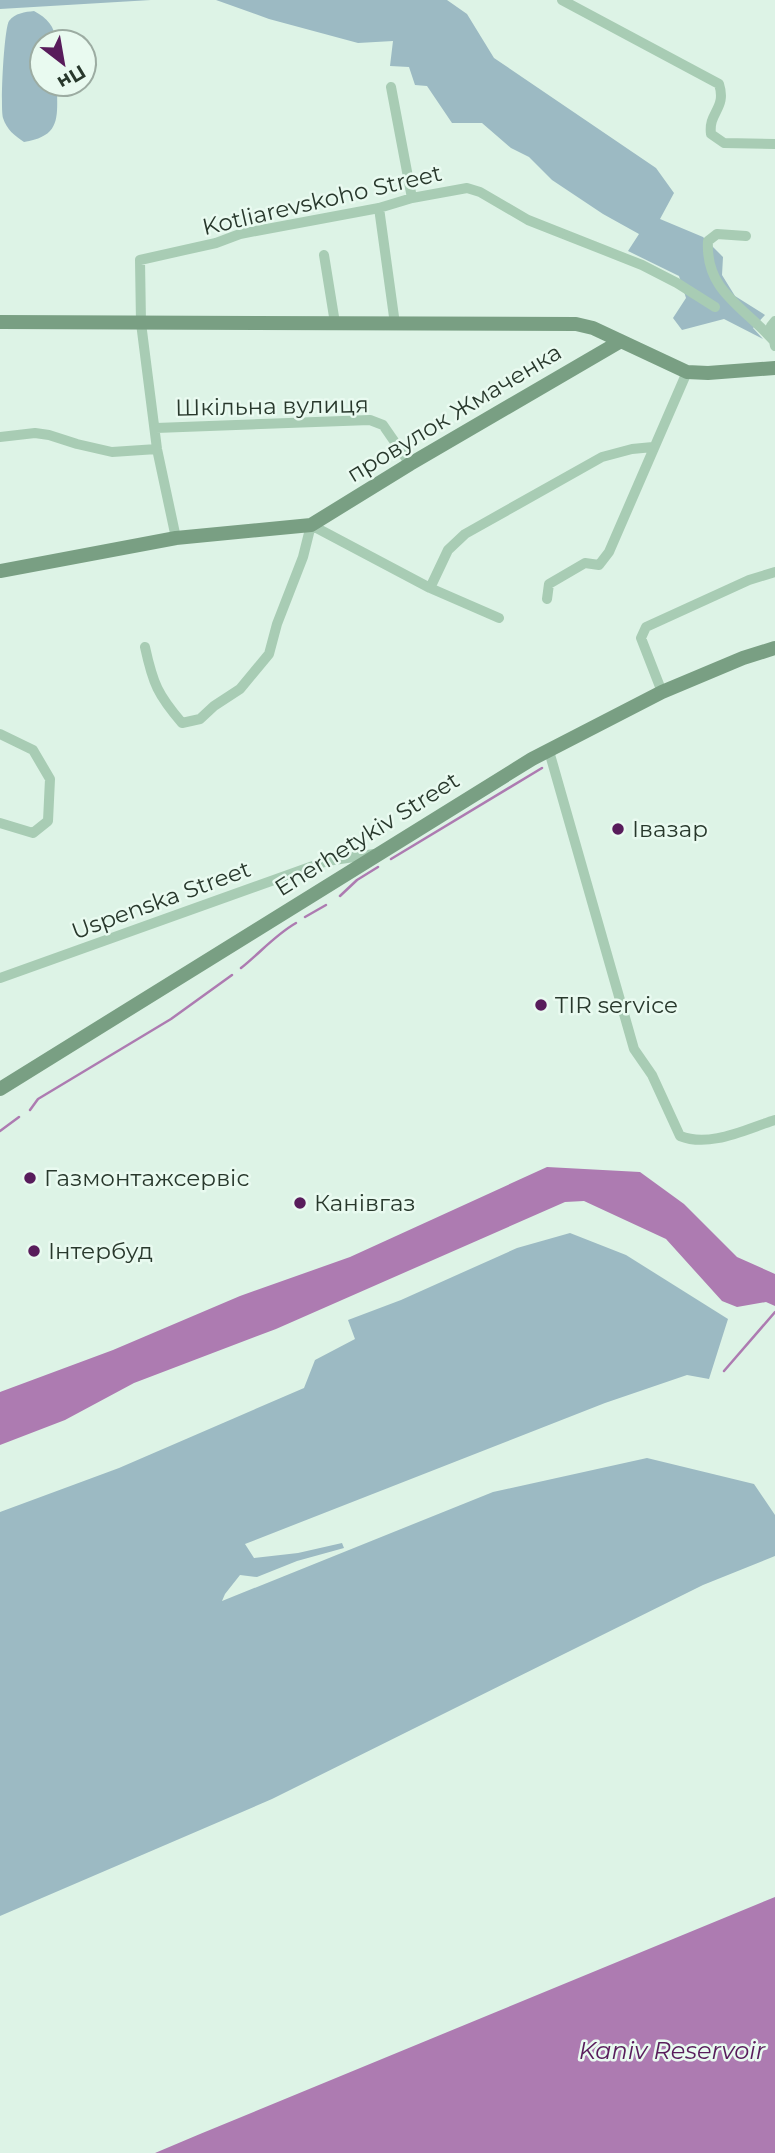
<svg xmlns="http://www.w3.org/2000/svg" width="775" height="2153" font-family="Montserrat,sans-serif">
<rect width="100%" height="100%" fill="#ddf3e6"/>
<!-- green -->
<path fill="#9cbac3" d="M0,0H151L0,9Z
M216,0H447L467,14L494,58L656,168L674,193L660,219L703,237L723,257L722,275L735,296L765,315L753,328L763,339L724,319L682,330L673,318L686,298L679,276L628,251L639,234L603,214L552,180L529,157L511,148L482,123H452L427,86L415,85L409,67L390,66L393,41L358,43L269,19Z
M34,11C47,18 55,26 56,42H42V84H57C57,117 62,136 24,142C14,135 7,130 3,118C0,107 4,29 9,21C15,13 25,12 34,11Z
M570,1233L626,1255L728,1319L709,1379L687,1375L605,1403L245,1544L254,1558L298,1553L342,1543L344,1548L297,1561L257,1577L240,1575L225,1594L222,1601L493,1492L647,1458L754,1484L775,1515V1556L703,1585L272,1799L0,1916V1512L119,1468L304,1388L315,1360L355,1339L348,1320L401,1300L517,1248Z"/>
<!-- water -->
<path fill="#ad7bb1" d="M547,1167L640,1172L684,1204L737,1257L775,1274V1306L766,1302L737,1307L722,1301L666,1239L584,1201L565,1202L276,1329L134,1383L65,1420L0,1445V1392L113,1350L240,1296L350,1257Z
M775,1897V2153H155L200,2134Z"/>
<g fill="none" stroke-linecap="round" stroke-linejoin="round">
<!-- stream -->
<path stroke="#ad7bb1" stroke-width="2.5" d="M391,859L542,768
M340,896L357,880L378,867
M305,917L326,905
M241,968C260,953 275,935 296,923
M30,1110L38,1099L171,1019L232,975
M0,1131L19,1117
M724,1371L775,1312"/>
<!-- street -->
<path stroke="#a8ccb4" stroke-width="10" d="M562,0L719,84C727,109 708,112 711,134L724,143L775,144
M391,87L412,198
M379,208L395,324
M746,236L717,234L708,241C705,291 744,307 773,340
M324,255L335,323
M775,321L771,326L775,346
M156,428L370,420L383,425L410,464
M0,437L35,433L49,435L77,444L112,452L157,449
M176,538L157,449L141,323L140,260L216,243L240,234L379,208L412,198L467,188L480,192L528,220L642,265L677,283L715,307
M430,588L448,550L465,534L602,457L632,449L653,447
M547,599L549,584L585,563L599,565L609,552L687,372
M145,647C153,684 158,695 182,723L200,719L214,706L240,689L269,654L277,624L303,557L311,525L430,588L499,618
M662,692L641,638L646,627L749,580L775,572
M0,734L33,750L50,779L48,821L33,833L0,823
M549,751L634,1049L652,1075L680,1136C710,1148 746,1129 775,1120
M0,978L327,861L374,854"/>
<!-- secondary -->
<path stroke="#799f83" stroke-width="14" d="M0,322L576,324L593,328L687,372L708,373L775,368
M0,571L176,538L311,525L410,464L621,341
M0,1089L532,759L662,692L743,658L775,648"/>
</g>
<!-- markers -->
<g fill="#581c5b" stroke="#e9faf0" stroke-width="2.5">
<circle cx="618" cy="829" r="7"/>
<circle cx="541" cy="1005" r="7"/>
<circle cx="30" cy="1178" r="7"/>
<circle cx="300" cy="1203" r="7"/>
<circle cx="34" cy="1251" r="7"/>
</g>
<g text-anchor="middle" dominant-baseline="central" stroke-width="5" stroke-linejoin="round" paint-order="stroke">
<!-- street labels -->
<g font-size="23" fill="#28382c" stroke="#e9faf0">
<text transform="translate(322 200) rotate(-13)">Kotliarevskoho Street</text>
<text transform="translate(272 406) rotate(-1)">Шкільна вулиця</text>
<text transform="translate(454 413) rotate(-31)">провулок Жмаченка</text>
<text transform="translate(367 834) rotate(-32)">Enerhetykiv Street</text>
<text transform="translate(161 900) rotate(-20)">Uspenska Street</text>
</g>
<!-- poi labels -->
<g font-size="23" fill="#28382c" stroke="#e9faf0" text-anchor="start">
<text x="632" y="829">Івазар</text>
<text x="555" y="1005">TIR service</text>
<text x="44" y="1178">Газмонтажсервіс</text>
<text x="314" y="1203">Канівгаз</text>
<text x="48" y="1251">Інтербуд</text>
</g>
<!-- water labels -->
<g font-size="24" font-style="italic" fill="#581c5b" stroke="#e9faf0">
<text x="672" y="2050">Kaniv Reservoir</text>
</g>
</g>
<!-- north arrow -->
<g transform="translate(63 63) rotate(149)"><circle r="33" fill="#e9faf0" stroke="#9caca2" stroke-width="2"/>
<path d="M0-5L12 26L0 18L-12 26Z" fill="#581c5b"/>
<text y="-10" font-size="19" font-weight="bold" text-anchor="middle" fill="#28382c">Пн</text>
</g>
</svg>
